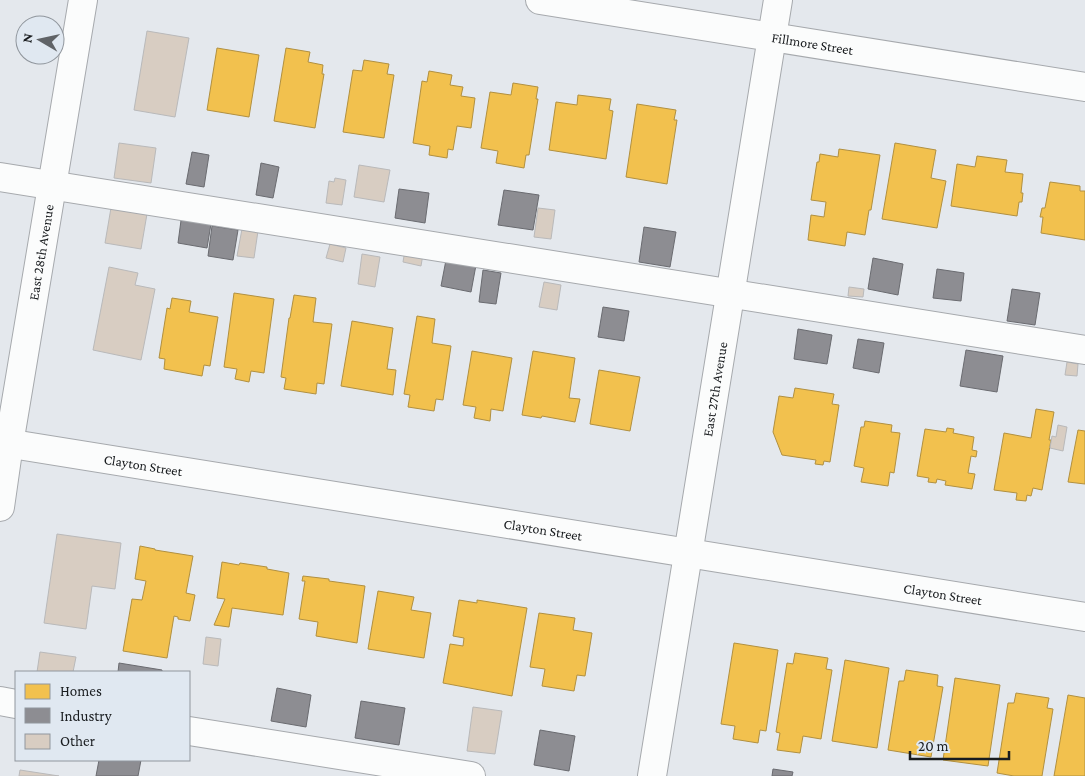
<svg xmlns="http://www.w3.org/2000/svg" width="1085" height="776" font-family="'Crimson Pro',serif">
<rect width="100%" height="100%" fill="#e4e8ed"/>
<!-- homes -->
<path fill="#f2c14e" stroke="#b19040" d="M217,48L259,55L249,117L207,110Z
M286,48L310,52L308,62L323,65L322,74H324L315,128L274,121Z
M364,60L389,64L387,74L394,75L384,138L343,132L353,70L362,71Z
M429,71L452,75L450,85L463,87L461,96L475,98L471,128L457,126L453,150L448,149L447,158L429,155L430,146L413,143L422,81L427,82Z
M513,83L538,87L536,99H538L529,155H526L524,168L496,163L498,151L481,148L490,92L511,95Z
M578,95L611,99L609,110L613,111L606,159L549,150L556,102L577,105Z
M637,104L676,110L674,120H677L667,184L626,177Z
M895,143L936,150L931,178L946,181L937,228L882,219Z
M839,149L880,155L871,210H869L865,235L847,232L845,246L808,240L811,215L824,217L826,202L811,200L817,162H819L820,154L838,157Z
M977,156L1007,160L1005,172L1023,174L1021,193H1023L1022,202H1019L1017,216L951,206L957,164L975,167Z
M1050,182L1080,186V191H1085V240L1041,233L1043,217H1040L1042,208H1045Z
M234,293L274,299L264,373L251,371L249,382L235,379L237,369L224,367Z
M294,295L316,298L313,322L332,324L324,384L317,383L316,394L284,389L286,378L281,377L289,318H290Z
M172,298L191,301L189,312L218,317L210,366L204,365L202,376L164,369L165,359L159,358L167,308L170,309Z
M417,316L435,319L432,343L451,346L443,400L436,399L434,411L408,407L410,395L404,394Z
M352,321L393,328L387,369L396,370L393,395L341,386Z
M472,351L512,358L503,411L491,409L490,421L474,418L476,407L463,405Z
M533,351L575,358L569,398L580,399L575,422L542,416L541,418L522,415Z
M599,370L640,377L630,431L590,424Z
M795,388L834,394L832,404L839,405L830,462L824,461L823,465L815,464L816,460L782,455L773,432L779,396L793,398Z
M1036,409L1054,412L1049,440H1051L1042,490L1033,488L1031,496L1027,495L1026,501L1016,500L1017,493L994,490L1004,433L1031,438Z
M865,421L892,425L891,432L900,433L894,473L890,472L888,486L861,482L864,468L854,466L861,427H864Z
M947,428L954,429L953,433L974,437L972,450L977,451L976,457L971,456L968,473L975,474L972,489L945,485L946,481L937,479L936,483L928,482L929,478L917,476L925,429L946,432Z
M1078,430L1085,431V484L1068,482Z
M140,546L155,549V550L193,556L186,593L195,595L190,621L178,619V617L174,616L167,658L123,651L132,599L142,600L146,581L135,579Z
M222,562L239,565L240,563L267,567V569L289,573L283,615L232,608L229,627L214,625L225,599L217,598Z
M303,576L329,579V581L365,586L357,643L316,636L318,622L299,619L305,581H302Z
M378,591L414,597L411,610L431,613L424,658L368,649Z
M459,600L477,603V600L527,608L512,696L443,683L450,644L463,646L464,638L453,636Z
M539,613L575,618L573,630L592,633L585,676L577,675L574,691L542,686L545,669L530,667Z
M734,643L778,650L766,731L760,730L758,743L733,739L735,726L721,724Z
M795,653L828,658L826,669L832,670L821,739L803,736L800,753L777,750L780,733L776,732L787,663L793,664Z
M845,660L889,668L877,748L832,741Z
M906,670L938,675L937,686L943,687L931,757L888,750L899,681H904Z
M955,678L1000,685L988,766L943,760Z
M1016,693L1049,698L1047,708L1053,709L1042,776H1014L997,773L1008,703H1014Z
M1068,695L1085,698V776H1054Z"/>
<!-- industry -->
<path fill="#8d8d92" stroke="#6a6b70" d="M192,152L209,155L204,187L186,184Z
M261,163L279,167L273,198L256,195Z
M399,189L429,193L425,223L395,218Z
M504,190L539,195L533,230L498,225Z
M182,213L212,218L207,248L178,243Z
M212,226L238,230L233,260L208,256Z
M644,227L676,232L670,267L639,262Z
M873,258L903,264L898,295L868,289Z
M446,260L476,265L471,292L441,286Z
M937,269L964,273L961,301L933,298Z
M483,270L501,273L496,304L479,302Z
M1012,289L1040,293L1035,325L1007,321Z
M603,307L629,311L624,341L598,337Z
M798,329L832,335L827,364L794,359Z
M858,339L884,343L879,373L853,368Z
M966,350L1003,356L997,392L960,386Z
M119,663L162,670V672H118Z
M277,688L311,695L306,727L271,721Z
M361,701L405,708L399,745L355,738Z
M540,730L575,736L569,771L534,765Z
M99,760H141L138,776H96Z
M773,769L793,772L792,776H772Z"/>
<!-- building -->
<path fill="#d8cdc2" stroke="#b9b9ba" d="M147,31L189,38L175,117L134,110Z
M119,143L156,148L151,183L114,178Z
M359,165L390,170L384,202L354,197Z
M335,178L346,180L342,205L326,203L329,181L334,182Z
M112,202L148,208L141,249L105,243Z
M538,208L555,210L551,239L534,237Z
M242,229L258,231L254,258L237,256Z
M330,244L346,248L343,262L326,258Z
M405,250L423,254L421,266L403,262Z
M362,254L380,257L375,287L358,284Z
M109,267L138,273L135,285L155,289L141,360L93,350Z
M544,282L561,285L557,310L539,307Z
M849,287L864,289L863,297L848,296Z
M1067,362L1078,364L1077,376L1065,375Z
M1058,425L1067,427L1063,451L1050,448L1052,436L1056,437Z
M57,534L121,543L115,589L92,586L86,629L44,623Z
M206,637L221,639L218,666L203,664Z
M40,652L76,657L73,672H37Z
M473,707L502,711L495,754L467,751Z
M20,770L59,776H19Z"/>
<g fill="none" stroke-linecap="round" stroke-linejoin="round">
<!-- minor casing -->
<g stroke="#a6a9ad" stroke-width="30">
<g id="minor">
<path id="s1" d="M540,0L1085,87"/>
<path d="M0,177L1085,350"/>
<path id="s2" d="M0,442L1085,617"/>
<path id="s3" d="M0,507L9,444L83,0"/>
<path d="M0,701L16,704"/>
<path d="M189,731L471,776"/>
<path id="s4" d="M652,776L778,0"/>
</g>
</g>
<!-- minor -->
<use href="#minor" stroke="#fbfcfc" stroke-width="28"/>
</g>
<g text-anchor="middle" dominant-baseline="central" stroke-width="5" stroke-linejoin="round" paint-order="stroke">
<!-- street labels -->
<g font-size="14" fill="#191c1f" stroke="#e0e8f1">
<text stroke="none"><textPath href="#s1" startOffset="276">Fillmore Street</textPath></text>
<text stroke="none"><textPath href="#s3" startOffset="258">East 28th Avenue</textPath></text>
<text stroke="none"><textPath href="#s4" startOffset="392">East 27th Avenue</textPath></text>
<text stroke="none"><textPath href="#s2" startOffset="145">Clayton Street</textPath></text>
<text stroke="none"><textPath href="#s2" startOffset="550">Clayton Street</textPath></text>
<text stroke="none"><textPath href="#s2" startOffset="955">Clayton Street</textPath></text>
</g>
</g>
<!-- legend -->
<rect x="15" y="671" width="175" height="90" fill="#e0e8f1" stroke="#90969d"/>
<rect x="25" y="684" width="25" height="15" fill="#f2c14e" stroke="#90969d"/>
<text x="60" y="696" font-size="15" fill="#191c1f">Homes</text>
<rect x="25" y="708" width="25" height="15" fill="#8d8d92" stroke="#90969d"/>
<text x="60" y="721" font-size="15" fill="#191c1f">Industry</text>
<rect x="25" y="734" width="25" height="15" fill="#d8cdc2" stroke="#90969d"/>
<text x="60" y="746" font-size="15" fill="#191c1f">Other</text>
<!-- north arrow -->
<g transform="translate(40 40) rotate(279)"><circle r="24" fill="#e0e8f1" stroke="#90969d"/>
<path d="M0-4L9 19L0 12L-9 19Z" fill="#606367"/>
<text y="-8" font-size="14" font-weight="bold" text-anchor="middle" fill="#191c1f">N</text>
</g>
<!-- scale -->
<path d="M910 751v8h99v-8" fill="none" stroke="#191c1f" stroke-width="2.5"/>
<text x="918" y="751" font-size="15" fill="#191c1f" stroke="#e0e8f1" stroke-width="4" paint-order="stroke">20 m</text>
</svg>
